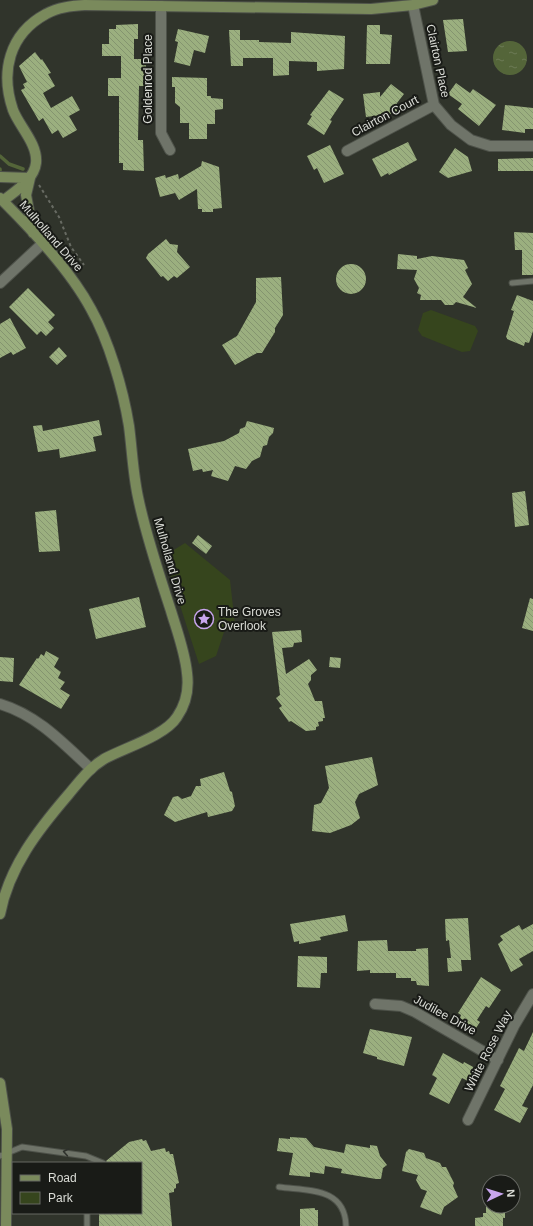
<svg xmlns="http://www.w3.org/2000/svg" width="533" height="1226" font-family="Arial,sans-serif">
<defs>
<pattern id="water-ripples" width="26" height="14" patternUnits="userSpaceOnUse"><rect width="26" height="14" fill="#546539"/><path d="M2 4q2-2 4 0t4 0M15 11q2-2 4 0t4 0" fill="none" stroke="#6c7a55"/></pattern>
<pattern id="building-back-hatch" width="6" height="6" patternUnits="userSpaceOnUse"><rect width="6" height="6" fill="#9baf7f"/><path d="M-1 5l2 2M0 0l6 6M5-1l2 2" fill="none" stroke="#84946f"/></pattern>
</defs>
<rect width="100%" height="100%" fill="#30342b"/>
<!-- park -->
<path fill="#36451d" d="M431,310L475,326L478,331L470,351L462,352L422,336L418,330L423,313Z
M185,543L230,580L235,625L224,632L216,656L199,664L164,556Z"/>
<!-- water -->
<path fill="url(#water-ripples)" d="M493 58a17 17 0 1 1 34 0a17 17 0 1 1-34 0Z"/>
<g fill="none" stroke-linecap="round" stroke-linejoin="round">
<!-- stream -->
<path stroke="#546539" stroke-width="3.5" d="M0,156L9,164L23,169
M0,169V171"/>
</g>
<!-- building -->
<path fill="url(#building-back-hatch)" d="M463,19L467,51L448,52L443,20Z
M138,24V39H134V59H146V86H139L138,140H143L144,171L123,170V163H119V96H108V78H121V56H102V44H109V29H116V25Z
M367,25H380V34L392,35L390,64H366Z
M178,29L209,36L205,53L194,50L190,66L174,62L178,42L175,41Z
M229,30H240V40H259V42L291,43V32L345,36L344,69L317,71V62L289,61V75L273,76V58H243V66H231Z
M35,52L41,60L42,59L51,73L48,74L55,86L43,93L51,108L72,96L80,110L69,116L77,130L63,138L58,130L52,134L43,118L39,121L21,90L25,88L23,84L27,82L19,66Z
M172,77L207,78V96H211V98L223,99V109L215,110V124H207V139H189V123H180V107L175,103V87H172Z
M456,83L470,93L473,89L496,105L479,126L458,109L462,104L448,94Z
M391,84L404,94L397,103V113L366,117L363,94L380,92V97Z
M329,90L344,99L330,120L332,121L324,135L307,124L312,116L310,115Z
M505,105L533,108V129H525V133L502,130Z
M408,142L417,160L389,175L388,173L381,177L372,159Z
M330,145L344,174L324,183L317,168L314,170L307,156Z
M455,148L468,157L472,171L448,178L439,172Z
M533,158V171H498V159Z
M202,161L219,167L222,208L213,209V212H202V209H198L197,189L179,200L175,193L160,197L155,178L165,175L166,178L178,174L179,179L201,166Z
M514,232L533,233V275H522V250H515Z
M166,239L170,244L178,245L177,252L190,267L177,278L174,276L168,281L163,276L161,277L146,258L148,254Z
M398,254L417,256V259L432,256L464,260L468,268L465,270L472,284L463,297L477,308L456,302L453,305H445L441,300H420L421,295L417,293L419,288L414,279L417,270L397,269Z
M336 279a15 15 0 1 1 30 0a15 15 0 1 1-30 0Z
M281,277L283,315L275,328V332L262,353H257L235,365L222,345L237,336L256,302V278Z
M28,288L55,315L48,322L54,328L46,336L41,331L37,335L9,307Z
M517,295L533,301V331L529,343L525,342L524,346L507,339V338L506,337L514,311L511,310Z
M10,318L26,348L13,355L11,352L0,358V324Z
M59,347L67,356L57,365L49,357Z
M99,420L102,435L93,437L96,451L60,458L59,449L38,452L33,426L42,425L43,431Z
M247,421L274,428L273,433L269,437L267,445L263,446L260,457L252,461L246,469L235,466L228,481L211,476L213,470L203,472L202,469L193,471L188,449L224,441L239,433L240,429L245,427Z
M525,491L529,525L515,527L512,493Z
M56,510L60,551L39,552L35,512Z
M198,535L212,546L206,554L192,543Z
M139,597L146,627L96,639L89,609Z
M530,598L533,599V631L522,628Z
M301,630L302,642L294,643L293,647L282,648L286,674L309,659L317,670L311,675V680L308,684L315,701H322L325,718H323V721L318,722L319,726L316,727V730L306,731L291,721L289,722L279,708L282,706L276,698L280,695L272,632Z
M46,651L59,658L54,667L61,672L58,678L65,682L60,689L70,695L61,709L19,685L37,658L38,659L41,654L44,656Z
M0,657L14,658L13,682L0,681Z
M330,657L341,658L340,668L329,667Z
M372,757L378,785L359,794L355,802L360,818L351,825L330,833L312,831L314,805L321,803L329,788L325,766Z
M224,772L230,791L232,792L235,806L232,811L208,817L207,812L175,822L164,815L173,797L178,796L182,799L191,796L196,786H201L200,779Z
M345,915L348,931L320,937L321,940L299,944V941L294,942L290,924Z
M468,918L471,960H461L462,971L448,972L447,958H451L449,940L446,941L445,919Z
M533,924V951L519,959L523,965L511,972L498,944L503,940L500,936L519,925L522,930Z
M387,940L388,951H416V949L428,948L429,986L417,985L416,981H411V978H396V973H370V970L357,971L358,941Z
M298,956L327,957V973H321L320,988L297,987Z
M481,977L501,990L489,1008L486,1006L477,1020L480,1022L472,1034L460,1026L463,1020L460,1018L461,1015L458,1013Z
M370,1029L412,1037L404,1066L377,1059V1057L363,1053Z
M533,1032V1085L522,1106L528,1108L520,1123L494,1110L505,1089L500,1086L519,1048L524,1051Z
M443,1053L463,1064L464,1062L477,1069L470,1082L462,1078L449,1104L429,1094L437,1078L432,1075Z
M290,1137L306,1138L314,1147L344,1153L346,1144L370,1148V1145L377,1146L380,1156L387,1165L383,1168L381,1179H376L341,1173L342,1169L325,1166L324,1174L310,1172V1177L289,1175L293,1153L277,1151L279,1138L290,1139Z
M142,1139L143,1141L146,1140L151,1151L165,1148L166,1152L169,1151L170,1154H173L179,1183L176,1184V1188L174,1189V1192L169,1193L172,1226H99V1213H141V1163H107L106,1161L129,1142Z
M409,1149L424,1153L426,1158L440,1163L442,1167H446L454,1183L453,1186L458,1197L444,1207L441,1215L420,1207L427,1191L421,1189L416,1180L418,1175L402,1171L406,1152Z
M486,1206H505V1218H503V1226H475V1218L483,1217V1213H486Z
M315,1208V1210H318V1226H300V1209Z"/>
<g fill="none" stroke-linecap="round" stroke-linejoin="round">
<!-- service casing -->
<g stroke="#4e524a" stroke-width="7">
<path id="service" d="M512,283L533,281
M0,1156L22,1147L86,1156L103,1163
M279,1187C308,1191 345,1187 346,1226
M87,1213V1226"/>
</g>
<!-- minor casing -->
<g stroke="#4e524a" stroke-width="12">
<path id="minor" d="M413,5L434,105L451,125L471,140L490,146H533
M161,6V133L170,150
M347,151L434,105
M0,283L42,244
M0,704C37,715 63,743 91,769
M375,1004L401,1006L415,1012L498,1060
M468,1120L514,1026L533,994"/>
</g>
<!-- secondary casing -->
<g stroke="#4e524a" stroke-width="12">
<path id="secondary" d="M0,177L30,178L26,195L33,233
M0,198C32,230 70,270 91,309C109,341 123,389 129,426C132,449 133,474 138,497C146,536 159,574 171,611C177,631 185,652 187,673C189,688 186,704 177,717C165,736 124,748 104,759C89,768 79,782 68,795C38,830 9,867 0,914
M3,201C15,191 34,180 36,163C38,144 19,126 13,110C0,72 9,34 46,14C58,7 72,6 85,5L371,9L413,5L433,0
M0,1083L7,1129L6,1226"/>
</g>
<!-- path -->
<path stroke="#686b63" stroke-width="2" stroke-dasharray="3 3" stroke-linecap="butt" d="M39,185L59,217L71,247L84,265"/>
<!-- service -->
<use href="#service" stroke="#6f7469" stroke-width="5"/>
<!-- minor -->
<use href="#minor" stroke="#6f7469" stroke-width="10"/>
<!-- secondary -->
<use href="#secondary" stroke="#7a8a5c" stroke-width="10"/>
</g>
<!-- one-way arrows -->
<defs><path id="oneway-chevron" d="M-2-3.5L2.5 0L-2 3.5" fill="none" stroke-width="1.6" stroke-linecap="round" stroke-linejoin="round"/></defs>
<use stroke="#2e312c" href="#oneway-chevron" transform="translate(66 1152) rotate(-170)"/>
<!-- icons -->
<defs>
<g id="sight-ring" transform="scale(1)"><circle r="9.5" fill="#191b17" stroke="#c8a5ee" stroke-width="1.5"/><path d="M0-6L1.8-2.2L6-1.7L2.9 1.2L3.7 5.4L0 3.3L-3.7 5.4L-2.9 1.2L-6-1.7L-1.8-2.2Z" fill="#c8a5ee"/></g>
</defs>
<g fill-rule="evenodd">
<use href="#sight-ring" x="204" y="619"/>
</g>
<g text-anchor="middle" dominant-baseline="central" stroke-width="4" stroke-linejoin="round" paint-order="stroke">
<!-- street labels -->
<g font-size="12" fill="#dadcd6" stroke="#191b17">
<text transform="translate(438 61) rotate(78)">Clairton Place</text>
<text transform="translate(148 79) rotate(-90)">Goldenrod Place</text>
<text transform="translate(385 116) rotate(-28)">Clairton Court</text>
<text transform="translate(51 236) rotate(49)">Mulholland Drive</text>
<text transform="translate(170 561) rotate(74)">Mulholland Drive</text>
<text transform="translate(445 1015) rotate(29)">Judilee Drive</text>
<text transform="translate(488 1051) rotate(-63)">White Rose Way</text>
</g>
<!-- poi labels -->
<g font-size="12" fill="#dadcd6" stroke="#191b17" text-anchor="start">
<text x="218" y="612">The Groves<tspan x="218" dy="14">Overlook</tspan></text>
</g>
</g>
<!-- legend -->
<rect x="12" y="1162" width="130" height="52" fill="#191b17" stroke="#666863"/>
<rect x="20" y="1175" width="20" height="6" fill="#7a8a5c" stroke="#666863"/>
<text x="48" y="1182" font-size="12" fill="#dadcd6">Road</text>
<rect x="20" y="1192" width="20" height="12" fill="#36451d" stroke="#666863"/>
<text x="48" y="1202" font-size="12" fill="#dadcd6">Park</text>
<!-- north arrow -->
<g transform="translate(501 1194) rotate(86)"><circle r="19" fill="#191b17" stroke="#666863"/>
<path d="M0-3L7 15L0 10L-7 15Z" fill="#c8a5ee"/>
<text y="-6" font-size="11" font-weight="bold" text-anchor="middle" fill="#dadcd6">N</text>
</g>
</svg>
